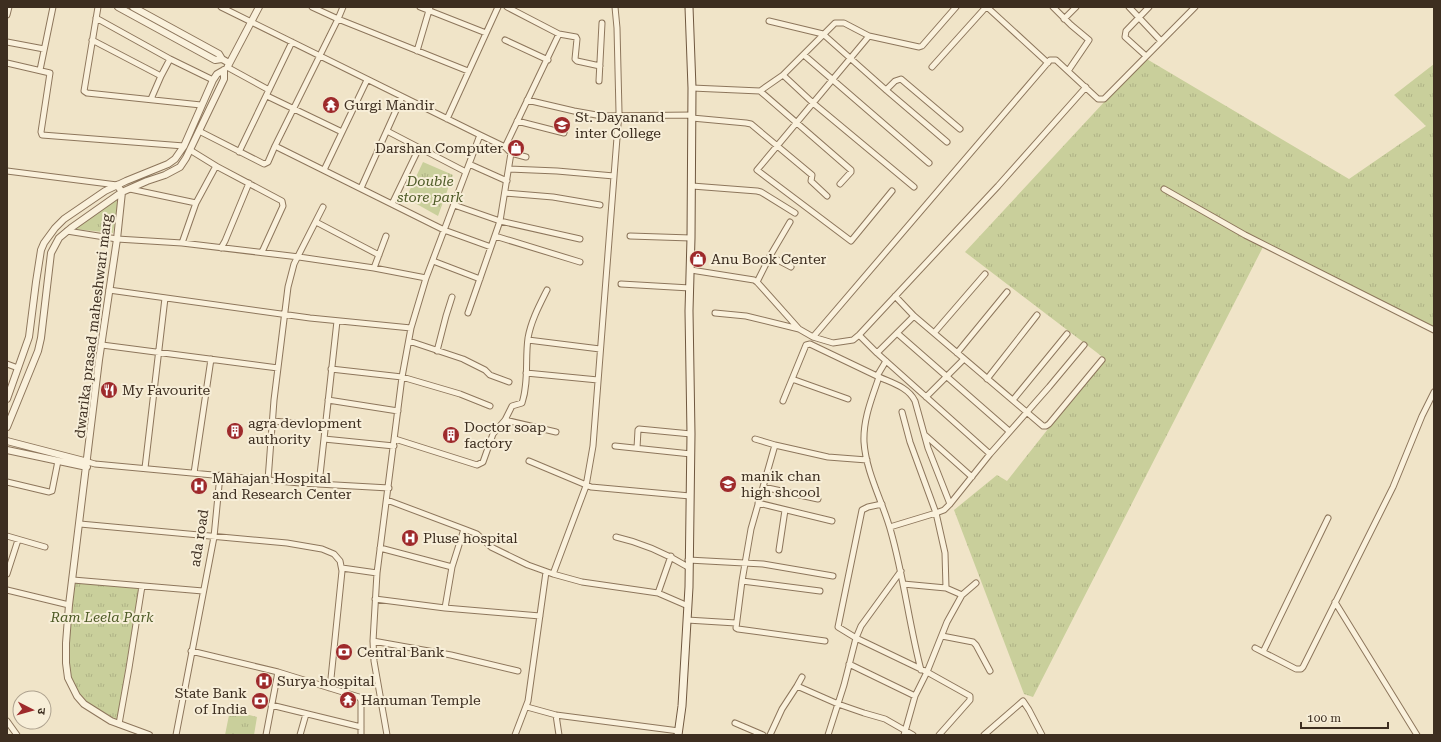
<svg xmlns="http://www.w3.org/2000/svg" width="1441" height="742" font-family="'Roboto Serif','Noto Sans Devanagari',serif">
<defs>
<pattern id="grass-tufts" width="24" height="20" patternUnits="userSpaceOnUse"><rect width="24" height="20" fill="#c9cf9b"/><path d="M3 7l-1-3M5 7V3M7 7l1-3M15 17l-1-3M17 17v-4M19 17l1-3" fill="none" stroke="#aeb285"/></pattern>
</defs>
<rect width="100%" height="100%" fill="#f0e4c8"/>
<!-- grass -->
<path fill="url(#grass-tufts)" d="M1145,58L1349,179L1426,126L1394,95L1434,64V327L1264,245L1033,697L1024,694L954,510L997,475L1007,481L1104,358L965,252Z
M423,162L453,175L438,216L406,198Z
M119,197L113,233L74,229Z
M75,582L139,588L117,720L81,699L68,678L67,644Z
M230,710L257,717L254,735H225Z"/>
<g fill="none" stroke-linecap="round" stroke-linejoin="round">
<!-- minor casing -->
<g stroke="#8d765c" stroke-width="7">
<path id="minor" d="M98,7L84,91L87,93L201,105
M221,7L480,135L426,278L411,328L402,377L377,573L373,641L374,661L387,735
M312,7L338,19L343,7
M420,7L486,33
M507,7L559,34L576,37L577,39L575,59L577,61L600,66
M987,7L1048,63
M1053,7L1071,25L1089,40L1068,71
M1129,7L1161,41
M7,15L9,7
M96,18L170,59L213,80
M1064,19L1076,7
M769,21L823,34L886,90L947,142
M869,36L757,170L851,241L892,191
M92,40L161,76
M505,40L548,60
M7,42L44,49
M417,51L430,7
M804,55L929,163
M1146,56L1125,37L1126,31L1149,7
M7,63L50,73L41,132L42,135L184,146
M227,67L269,90
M932,67L986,7
M40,70L53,7
M468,71L338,19L275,146L444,230L491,247
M783,75L813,103L914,187
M599,81L602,23
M692,88L760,91
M886,90L895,81L901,79L960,129
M267,96L342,132
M151,99L161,76L170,59
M527,100L574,111L602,116L692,115
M692,118L746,123L751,124L812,175L811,181L827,196
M447,119L498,7
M517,121L564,133
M199,131L264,164L268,162L275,146
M387,131L466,172
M480,135L505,147L511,153L526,157
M505,147L559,34
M190,150L216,166L282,201L283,206L262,252
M239,152L292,42
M469,164L507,181
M509,169L557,171L614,176
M324,170L367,80
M7,171L117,185
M840,184L851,172V170L760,91L783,75L835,23H844L869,36L919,47L922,46L956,7
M692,186L757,191L761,192L795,213
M361,188L402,97
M130,189L196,203
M1164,189L1245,235L1434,330
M505,193L553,197L600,205
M392,204L419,148
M454,205L500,221L580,239
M316,222L379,255
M67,231L117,239L182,243L299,257L374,268L426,278
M495,236L580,262
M630,236L691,238
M182,243L196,203L216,166
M221,248L225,241L249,183
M770,256L791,267
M433,261L480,279
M374,268L386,236
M691,270L754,280L757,282L799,329L813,337L833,343L853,340L859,335L998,186L1086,87
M757,282L770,256L790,222
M621,284L690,288
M109,290L310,318L411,328
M895,296L914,316L1043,426H1046L1049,424L1102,360
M468,313L500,221L511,153
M715,313L746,316L799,329
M914,316L877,353L990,454L1049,387L1084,345
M897,333L1009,431
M934,333L985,274
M859,335L877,353
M813,337L1050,60H1056L1098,99H1104L1195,7
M528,340L600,349
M409,341L463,359L485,370L490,375L509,382
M102,345L278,368
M437,351L446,316L452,297
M957,353L1007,292
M7,364L18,368
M331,369L402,377L460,394L490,406
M526,373L598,380
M877,376L886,361
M879,377C892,383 908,387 915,401L928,448L950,504
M792,379L848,399
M987,379L1037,315
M926,397L964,359
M328,400L398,411
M1013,400L1067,334
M783,401L806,345L810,344L879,377C872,398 863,419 864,442C866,473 883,502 891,532C904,578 909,624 921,670
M505,420L556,432
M273,421L325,426
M925,435L972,477
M324,439L394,446
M395,439L477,465L483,462L493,434L505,420L512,406L522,403C529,382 525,359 528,338C531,321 539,306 547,290
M755,439L775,445L828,457L867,460
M775,445L751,529L742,581L736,628L738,629L825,641
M615,446L691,454
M637,448L638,430L639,429L691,434
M529,461L591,487L690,496
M88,462L95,464L300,483L389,488
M145,468L165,298
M194,473L211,359
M268,480L274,400L288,287L294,264L323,207
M7,482L49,492L52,491L58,461
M319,484L337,321
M763,487L818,499
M387,500L464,529L452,567L445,608
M758,503L832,521
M882,504L868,507L862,510L838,627L856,638L927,672L970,696V700L939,735
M80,524L287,543L322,549L334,554L340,561L342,571L330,688
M890,527L936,513L910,442L902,412
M464,529L477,534L491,547L528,565L553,574L582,582L658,593
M7,536L45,547
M616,537C643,543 665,553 688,567
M380,548L452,567
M779,550L785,510
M671,556L658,593L688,606
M688,560L763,564L833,576
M342,568L377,573
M7,574L18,540
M553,574L586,486L593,446L619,112L617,28L615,7
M73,580L203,591
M742,581L820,591
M903,584L946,588L962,595
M946,588L945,553L936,513L944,510L950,504L990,454
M7,590L69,605
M375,599L445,608L540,616
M1335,602L1417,735
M687,620L736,623
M942,636L973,642L976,645L990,671
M373,641L451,655L518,671
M1255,648L1296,669H1301L1303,667L1393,487L1422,416L1434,392
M191,651L278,672L359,697L361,700V735
M1263,652L1328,518
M849,664L915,696
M797,686L838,704L864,713L885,719L913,735
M271,705L361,727
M527,707L556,715L679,731
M556,715L559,735
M7,721L17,735
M735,723L763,735
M119,724L129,668L142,586
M176,735L214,537L220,475
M266,735L278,672
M300,735L306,714
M515,735L528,701L546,572
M770,735L782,709L797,686L802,677
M828,735L844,685L856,638L861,626L901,571
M904,735L915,696L927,672L947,622L962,595L976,583
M984,735L1023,701L1029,710L1042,735"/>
</g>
<!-- tertiary casing -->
<g stroke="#8d765c" stroke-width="8">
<path id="tertiary" d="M118,7L215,60L222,59
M133,7L219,54L222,59L229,63
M228,66L259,7
M117,185L122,192L117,239L99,360L69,605L66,643V663L68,678L77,696L84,704L111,721L149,735
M7,399L29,337L36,282L41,250L44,243L55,228L64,219L105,191L126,181L168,164L175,159L184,146L213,80L217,74L224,70
M7,427L38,351L41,338L51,253L59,238L71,228L122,192L147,181L165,175L180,167L186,158L210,108L224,79V70
M7,441L88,462
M7,450L87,467"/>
</g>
<!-- secondary casing -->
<g stroke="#6f573f" stroke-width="9">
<path id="secondary" d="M678,735L682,706L689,587L691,434L689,311L691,238L692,88L689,7"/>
</g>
<!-- minor -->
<use href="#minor" stroke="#faf1dc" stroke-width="5"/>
<!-- tertiary -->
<use href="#tertiary" stroke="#faf1dc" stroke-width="6"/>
<!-- secondary -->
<use href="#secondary" stroke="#faf1dc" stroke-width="7"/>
</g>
<!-- icons -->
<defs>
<g id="temple-disc" transform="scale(0.9)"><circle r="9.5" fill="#9e2a2b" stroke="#f7eed8"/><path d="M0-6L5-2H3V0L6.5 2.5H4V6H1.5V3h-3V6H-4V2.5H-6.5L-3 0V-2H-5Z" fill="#fff"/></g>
<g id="university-disc" transform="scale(0.9)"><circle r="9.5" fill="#9e2a2b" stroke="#f7eed8"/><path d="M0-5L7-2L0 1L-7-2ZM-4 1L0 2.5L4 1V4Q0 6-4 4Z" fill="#fff"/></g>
<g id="shop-disc" transform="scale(0.9)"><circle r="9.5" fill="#9e2a2b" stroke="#f7eed8"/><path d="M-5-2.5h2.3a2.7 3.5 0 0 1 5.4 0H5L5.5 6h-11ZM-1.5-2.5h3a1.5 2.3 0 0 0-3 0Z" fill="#fff"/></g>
<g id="restaurant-disc" transform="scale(0.9)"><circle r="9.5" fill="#9e2a2b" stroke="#f7eed8"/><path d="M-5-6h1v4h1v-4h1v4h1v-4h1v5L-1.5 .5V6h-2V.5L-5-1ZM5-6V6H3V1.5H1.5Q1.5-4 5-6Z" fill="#fff"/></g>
<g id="building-disc" transform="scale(0.9)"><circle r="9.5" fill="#9e2a2b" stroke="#f7eed8"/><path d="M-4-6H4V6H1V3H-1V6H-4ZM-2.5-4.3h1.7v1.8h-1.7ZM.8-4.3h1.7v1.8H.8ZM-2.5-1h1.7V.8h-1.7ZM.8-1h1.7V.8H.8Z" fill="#fff"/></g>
<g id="school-disc" transform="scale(0.9)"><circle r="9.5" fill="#9e2a2b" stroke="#f7eed8"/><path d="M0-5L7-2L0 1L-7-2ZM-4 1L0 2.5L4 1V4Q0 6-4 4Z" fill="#fff"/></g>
<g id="hospital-disc" transform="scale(0.9)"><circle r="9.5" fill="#9e2a2b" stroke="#f7eed8"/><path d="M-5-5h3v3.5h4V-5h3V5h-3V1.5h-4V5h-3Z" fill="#fff"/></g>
<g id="bank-disc" transform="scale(0.9)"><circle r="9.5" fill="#9e2a2b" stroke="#f7eed8"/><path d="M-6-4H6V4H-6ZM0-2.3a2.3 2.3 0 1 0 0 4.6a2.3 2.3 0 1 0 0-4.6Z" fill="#fff"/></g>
</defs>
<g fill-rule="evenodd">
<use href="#temple-disc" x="331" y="105"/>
<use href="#university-disc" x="562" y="125"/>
<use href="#shop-disc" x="516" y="148"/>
<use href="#shop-disc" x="698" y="259"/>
<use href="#restaurant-disc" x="109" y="390"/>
<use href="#building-disc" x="235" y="431"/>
<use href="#building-disc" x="451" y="435"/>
<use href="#school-disc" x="728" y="484"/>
<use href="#hospital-disc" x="199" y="486"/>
<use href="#hospital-disc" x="410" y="538"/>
<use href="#bank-disc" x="344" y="652"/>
<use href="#hospital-disc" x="264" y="681"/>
<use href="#temple-disc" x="348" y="700"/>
<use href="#bank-disc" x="260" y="701"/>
</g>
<g text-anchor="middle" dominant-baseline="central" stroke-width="4" stroke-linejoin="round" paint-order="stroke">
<!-- poi labels -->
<g font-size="14" fill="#3d2e20" stroke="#f7eed8" text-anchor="start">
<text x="344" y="105">Gurgi Mandir</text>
<text x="575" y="117">St. Dayanand<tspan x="575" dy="16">inter College</tspan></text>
<text x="503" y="148" text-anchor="end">Darshan Computer</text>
<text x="711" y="259">Anu Book Center</text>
<text x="122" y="390">My Favourite</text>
<text x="248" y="423">agra devlopment<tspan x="248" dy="16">authority</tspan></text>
<text x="464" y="427">Doctor soap<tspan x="464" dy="16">factory</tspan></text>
<text x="741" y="476">manik chan<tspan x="741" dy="16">high shcool</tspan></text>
<text x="212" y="478">Mahajan Hospital<tspan x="212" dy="16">and Research Center</tspan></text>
<text x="423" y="538">Pluse hospital</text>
<text x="357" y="652">Central Bank</text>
<text x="277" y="681">Surya hospital</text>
<text x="247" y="693" text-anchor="end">State Bank<tspan x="247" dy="16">of India</tspan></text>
<text x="361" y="700">Hanuman Temple</text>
</g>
<!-- park labels -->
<g font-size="14" font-style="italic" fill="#4d5a26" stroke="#f7eed8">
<text x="430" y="181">Double<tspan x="430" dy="16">store park</tspan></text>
<text x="102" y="617">Ram Leela Park</text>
</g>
<!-- street labels -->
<g font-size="14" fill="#3d2e20" stroke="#f7eed8">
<text transform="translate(93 326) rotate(-83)">dwarika prasad maheshwari marg</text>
<text transform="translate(199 538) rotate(-81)">ada road</text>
</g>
</g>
<!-- border -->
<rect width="1441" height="742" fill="none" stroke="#3d2e20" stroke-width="16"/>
<!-- north arrow -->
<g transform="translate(32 710) rotate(96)"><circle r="19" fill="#f7eed8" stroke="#ada18e"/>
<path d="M0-3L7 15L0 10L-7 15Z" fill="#9e2a2b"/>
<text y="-6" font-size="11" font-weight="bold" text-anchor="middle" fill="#3d2e20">उ</text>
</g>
<!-- scale -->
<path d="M1301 722v6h87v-6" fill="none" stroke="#3d2e20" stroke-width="2"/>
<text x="1307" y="722" font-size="12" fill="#3d2e20" stroke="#f7eed8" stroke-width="3" paint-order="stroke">100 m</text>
</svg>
